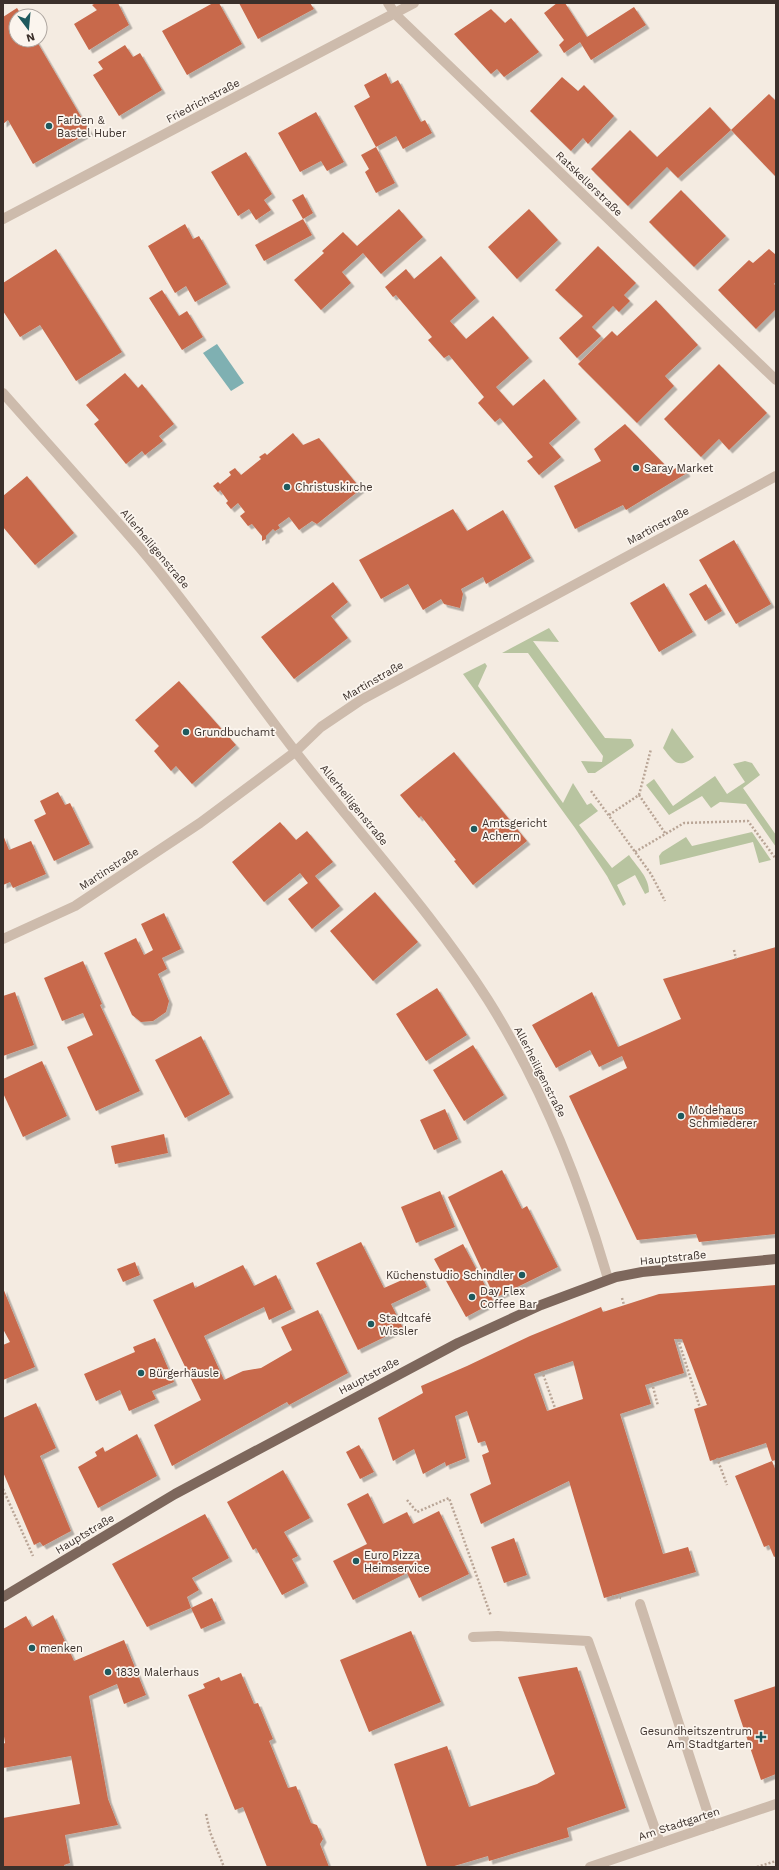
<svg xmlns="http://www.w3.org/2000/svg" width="779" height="1870" font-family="'Work Sans',sans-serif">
<defs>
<filter id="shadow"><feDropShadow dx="3.5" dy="3.5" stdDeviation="0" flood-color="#0004"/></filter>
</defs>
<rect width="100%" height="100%" fill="#f4ebe1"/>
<!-- green -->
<path fill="#b8c4a0" d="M549,628L559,642L533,641L541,652L605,738L631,739L634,745L633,747L595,773H588L581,761L602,762L603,756L528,653H502Z
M485,663L487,666L478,686L563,803L573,783L587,805L591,803L598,811L579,825L612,868L629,855C637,867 649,877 649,892L645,894L635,875L617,885L626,904L623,906L607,876L575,828L463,674Z
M672,728L694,757C678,770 673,761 663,748Z
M745,761L752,763L760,775L743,788L776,835V847L746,804L720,802L711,808L702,796L669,815L646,785L654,779L673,806L715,776L727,794L745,782L733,764Z
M752,832L771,860L759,863L753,842L660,865L659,856L662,852L686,837L692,846Z"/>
<!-- water -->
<path fill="#7fb0b2" d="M217,344L244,383L231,391L203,353Z"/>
<!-- building -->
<path fill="#c8694b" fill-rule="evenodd" filter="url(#shadow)" d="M96,3H118L129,25L89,50L74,24L97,10L92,5Z
M213,3H219L242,44L187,75L162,31Z
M239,3H310L314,9L258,39Z
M557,3H565L587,37L634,7L646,25L591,60L580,42L564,53L559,45L564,40L544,13Z
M17,8L22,16H16V40H36L90,132L33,164L8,120L3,124V17Z
M491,9L505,23L511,18L539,52L504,77L497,69L491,74L454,34Z
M125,45L133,57L140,53L162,90L119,116L93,75L103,69L98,62Z
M386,73L391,84L398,80L421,122L425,120L432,133L403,149L396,136L376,147L354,106L370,97L364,85Z
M562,77L578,91L584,85L614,116L588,144L583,138L571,151L530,111Z
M769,94L776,101V177L731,130Z
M710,107L731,130L678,178L667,167L628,206L591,169L630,130L657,157Z
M316,112L344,162L327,171L321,161L300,172L278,133Z
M376,147L395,183L376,193L365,172L369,169L361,155Z
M246,152L272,194L264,200L271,210L256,220L249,209L238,216L211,172Z
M681,190L726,236L694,267L649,222Z
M303,194L313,213L303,219L292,200Z
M399,209L423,237L381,274L363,253L342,272L351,283L321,310L294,280L324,253L322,251L343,232L357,246Z
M529,209L558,240L517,279L488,247Z
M303,219L312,235L264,261L255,245Z
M185,224L193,239L199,236L227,284L195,302L186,286L175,293L148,246Z
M598,246L636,283L624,295L630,301L619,312L613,306L592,327L601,336L577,358L559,338L583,316L555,290Z
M56,249L122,352L76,381L40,325L20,337L3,311V283Z
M769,249L776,255V281L774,284L776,286V309L756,329L718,290L749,260L753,263Z
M441,256L476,298L450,321L466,339L493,316L529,358L496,387L513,406L544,379L577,419L549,443L561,457L539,475L527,461L533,457L500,418L495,422L478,403L484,397L449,355L444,358L428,340L432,337L396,295L393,297L385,287L406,269L414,279Z
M162,290L179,316L187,311L203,337L182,350L149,298Z
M656,300L698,345L665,376L674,386L637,423L578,364L612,331L617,336Z
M719,364L767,413L729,450L719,439L701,457L664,419Z
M125,373L138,388L142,384L174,424L159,436L163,441L145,455L142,451L126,464L94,424L99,420L86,405Z
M625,424L671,471L681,465L687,473L626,510L623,505L575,529L554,486L601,461L594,449Z
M293,433L303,445L319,438L361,489L317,524L312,521L299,530L289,517L278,525L280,528L275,531L273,529L266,536V539L262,541V536L252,524L248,526L240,516L245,512L238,503L231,509L226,503L228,501L220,490L218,492L213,486L218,482L220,484L231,475L229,472L235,468L241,475L261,459L259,457L265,453L267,455Z
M27,476L74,533L35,565L3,527V496Z
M453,509L467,531L503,510L531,558L486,584L483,577L461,589L463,594L460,608L444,604L441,599L423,610L408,584L381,599L359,560Z
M734,540L771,604L736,624L699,560Z
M333,582L348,602L331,616L348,638L294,679L261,637Z
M664,583L693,632L659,652L630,603Z
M706,584L722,611L705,621L689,594Z
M179,681L236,745L192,784L176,766L171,771L154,751L159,746L135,720Z
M454,752L527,841L473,885L454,861L456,860L421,816L419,818L400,795Z
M58,792L65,805L70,803L90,844L54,861L34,820L46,814L40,801Z
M280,822L296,840L307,831L333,862L315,876L340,906L312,929L288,899L308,883L300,873L264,902L232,862Z
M3,835L9,850L31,841L46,874L13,888L10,882L3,885Z
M375,892L418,942L373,981L330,931Z
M164,913L181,949L162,958L167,969L158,974L169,1001L166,1012L153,1021L141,1022L132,1015L104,953L136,938L144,955L153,950L141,924Z
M776,947V1234L699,1242L696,1234L637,1240L569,1096L627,1068L622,1056L599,1067L590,1050L556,1068L532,1025L592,992L618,1047L681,1019L663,979Z
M83,961L102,1004L100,1005L140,1091L96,1111L67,1047L93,1035L83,1013L62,1021L44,978Z
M437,988L467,1035L426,1061L396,1014Z
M15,992L34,1045L3,1056V996Z
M201,1036L230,1094L185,1118L155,1060Z
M473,1045L504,1095L464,1121L433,1070Z
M42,1061L67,1116L23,1137L3,1093V1079Z
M445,1109L458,1139L434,1150L420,1120Z
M164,1134L168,1153L115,1164L111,1146Z
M502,1170L522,1209L527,1206L558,1267L495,1298L448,1197Z
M440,1191L455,1227L416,1243L401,1207Z
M361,1242L384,1288L420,1272L427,1287L391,1304L403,1328L358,1350L316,1263Z
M463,1244L494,1302L466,1317L434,1259Z
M135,1262L140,1275L123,1282L117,1269Z
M243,1265L254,1286L276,1275L292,1309L269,1320L264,1307L204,1336L224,1380L243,1371L261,1368L292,1350L281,1327L318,1310L348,1373L289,1405L287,1402L172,1466L154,1425L201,1400L153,1300L193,1282L195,1288Z
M776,1285V1460L772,1461L766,1443L710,1461L694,1409L707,1405L682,1339H674L684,1373L645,1385L651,1404L620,1414L663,1554L688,1547L696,1572L604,1598L569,1481L481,1524L470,1494L491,1484L482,1455L489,1452L485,1441L478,1443L467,1411L455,1416L466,1458L446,1466L445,1462L423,1474L414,1449L393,1461L378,1418L423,1393L421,1386L467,1366L530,1336L601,1307L603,1312L659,1294ZM573,1361L583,1399L547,1411L534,1374Z
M3,1288L35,1367L3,1380V1345L10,1342L3,1329Z
M155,1338L174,1382L152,1391L156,1399L129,1411L120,1390L96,1401L84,1374L135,1352L133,1347Z
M36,1403L56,1448L40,1456L71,1531L43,1546L40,1542L34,1545L3,1472V1418Z
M137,1434L157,1476L98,1508L78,1467L97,1456L95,1452L103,1447L105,1452Z
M359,1445L374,1472L360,1479L346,1452Z
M772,1461L776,1471V1556L774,1557L769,1545L764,1547L735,1476Z
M283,1470L310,1518L284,1532L298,1556L292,1559L305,1583L282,1595L256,1548L253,1550L227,1502Z
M368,1493L383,1524L407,1512L413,1524L439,1511L469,1574L419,1598L407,1573L353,1600L333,1561L367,1544L347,1504Z
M205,1514L229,1558L192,1578L199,1590L187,1597L191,1608L147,1627L112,1564Z
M514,1538L527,1575L504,1583L491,1547Z
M212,1598L222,1620L201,1629L191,1608Z
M53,1615L74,1661L124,1640L146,1695L124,1704L117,1684L89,1696L108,1799L118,1825L65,1835L70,1863L64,1865L65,1867H3V1818L80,1804L71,1756L3,1768V1744L5,1743L3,1730V1629L26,1616L32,1627Z
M411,1631L441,1702L369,1732L340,1660Z
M577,1667L626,1808L567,1828L569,1837L489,1861L488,1856L451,1867H427L394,1764L447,1746L469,1807L537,1784L555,1774L518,1677Z
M241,1673L254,1704L258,1703L273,1739L269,1741L288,1788L296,1786L311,1823L317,1825L323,1839L320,1844L329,1867H267L243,1807L235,1810L188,1695L205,1688L203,1684L219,1677L221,1681Z
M776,1686V1774L761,1780L734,1700Z"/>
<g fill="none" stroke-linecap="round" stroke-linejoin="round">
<!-- path -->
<path stroke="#b9a596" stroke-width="2.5" stroke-dasharray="2 2" stroke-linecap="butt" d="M591,791L651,874L665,901
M639,795L651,749
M609,815L639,795L665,833
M635,852L684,823L748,821L776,859
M734,950L736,959
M622,1298L624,1305
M678,1339L700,1408
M542,1371L555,1408
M652,1383L658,1406
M717,1458L727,1485
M3,1489L33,1556
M407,1500L417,1512L449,1498L491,1616
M612,1596L621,1598
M206,1814L210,1832L224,1867
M757,1867L776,1861"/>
<!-- minor -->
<path stroke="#cdbbac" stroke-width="10" d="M388,3L395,14L776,380
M3,219L414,3
M3,393C49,445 95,496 140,548C195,613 243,684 295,751C359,834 432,912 488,1000C542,1086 580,1182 608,1279
M3,939L75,906L200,823L295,752L321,727L361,700L776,476
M640,1604L712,1826
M473,1637L498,1636L588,1641L660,1843
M590,1867L776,1804"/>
<!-- major -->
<path stroke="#7d675c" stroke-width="10" d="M3,1597L175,1494L458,1343L541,1305L616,1277L642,1272L776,1259"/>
</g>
<!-- markers -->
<g fill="#1f5a5e" stroke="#fbf5ee" stroke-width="1.5">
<circle cx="49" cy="126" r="4"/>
<circle cx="636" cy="468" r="4"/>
<circle cx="287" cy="487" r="4"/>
<circle cx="186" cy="732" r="4"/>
<circle cx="474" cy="829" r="4"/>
<circle cx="681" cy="1116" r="4"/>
<circle cx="522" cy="1275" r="4"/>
<circle cx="472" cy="1297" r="4"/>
<circle cx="371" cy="1324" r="4"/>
<circle cx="141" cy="1373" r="4"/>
<circle cx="356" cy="1561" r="4"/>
<circle cx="32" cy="1648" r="4"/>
<circle cx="108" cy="1672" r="4"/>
<path d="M759 1731h4v4h4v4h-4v4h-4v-4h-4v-4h4z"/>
</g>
<g text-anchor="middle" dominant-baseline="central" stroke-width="3.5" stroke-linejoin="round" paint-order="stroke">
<!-- street labels -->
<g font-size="11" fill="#3b302b" stroke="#fbf5ee">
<text transform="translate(203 101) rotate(-28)">Friedrichstraße</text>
<text transform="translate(589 184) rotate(44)">Ratskellerstraße</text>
<text transform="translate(658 526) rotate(-28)">Martinstraße</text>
<text transform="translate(155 549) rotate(50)">Allerheiligenstraße</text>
<text transform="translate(373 681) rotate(-30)">Martinstraße</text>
<text transform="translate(354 805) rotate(51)">Allerheiligenstraße</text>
<text transform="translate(109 869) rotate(-33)">Martinstraße</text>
<text transform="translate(540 1072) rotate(63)">Allerheiligenstraße</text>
<text transform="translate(673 1258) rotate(-6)">Hauptstraße</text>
<text transform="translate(369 1376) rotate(-28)">Hauptstraße</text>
<text transform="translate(85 1534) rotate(-31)">Hauptstraße</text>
<text transform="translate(679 1824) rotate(-18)">Am Stadtgarten</text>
</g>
<!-- poi labels -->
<g font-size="11" fill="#3b302b" stroke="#fbf5ee" text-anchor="start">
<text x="57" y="120">Farben &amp;<tspan x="57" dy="13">Bastel Huber</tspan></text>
<text x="644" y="468">Saray Market</text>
<text x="295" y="487">Christuskirche</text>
<text x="194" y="732">Grundbuchamt</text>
<text x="482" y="823">Amtsgericht<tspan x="482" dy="13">Achern</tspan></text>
<text x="689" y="1110">Modehaus<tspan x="689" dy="13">Schmiederer</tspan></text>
<text x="514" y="1275" text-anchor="end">Küchenstudio Schindler</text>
<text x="480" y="1291">Day Flex<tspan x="480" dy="13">Coffee Bar</tspan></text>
<text x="379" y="1318">Stadtcafé<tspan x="379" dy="13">Wissler</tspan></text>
<text x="149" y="1373">Bürgerhäusle</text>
<text x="364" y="1555">Euro Pizza<tspan x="364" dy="13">Heimservice</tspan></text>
<text x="40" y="1648">menken</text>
<text x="116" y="1672">1839 Malerhaus</text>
<text x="752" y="1731" text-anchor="end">Gesundheitszentrum<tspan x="752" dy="13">Am Stadtgarten</tspan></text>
</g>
</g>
<!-- border -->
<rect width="779" height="1870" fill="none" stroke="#3b302b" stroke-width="8"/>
<!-- north arrow -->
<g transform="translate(28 28) rotate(164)"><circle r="19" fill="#fbf5ee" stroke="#aea6a0"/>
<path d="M0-3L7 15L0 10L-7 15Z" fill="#1f5a5e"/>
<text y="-6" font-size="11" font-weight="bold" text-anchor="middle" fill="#3b302b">N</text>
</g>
</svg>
